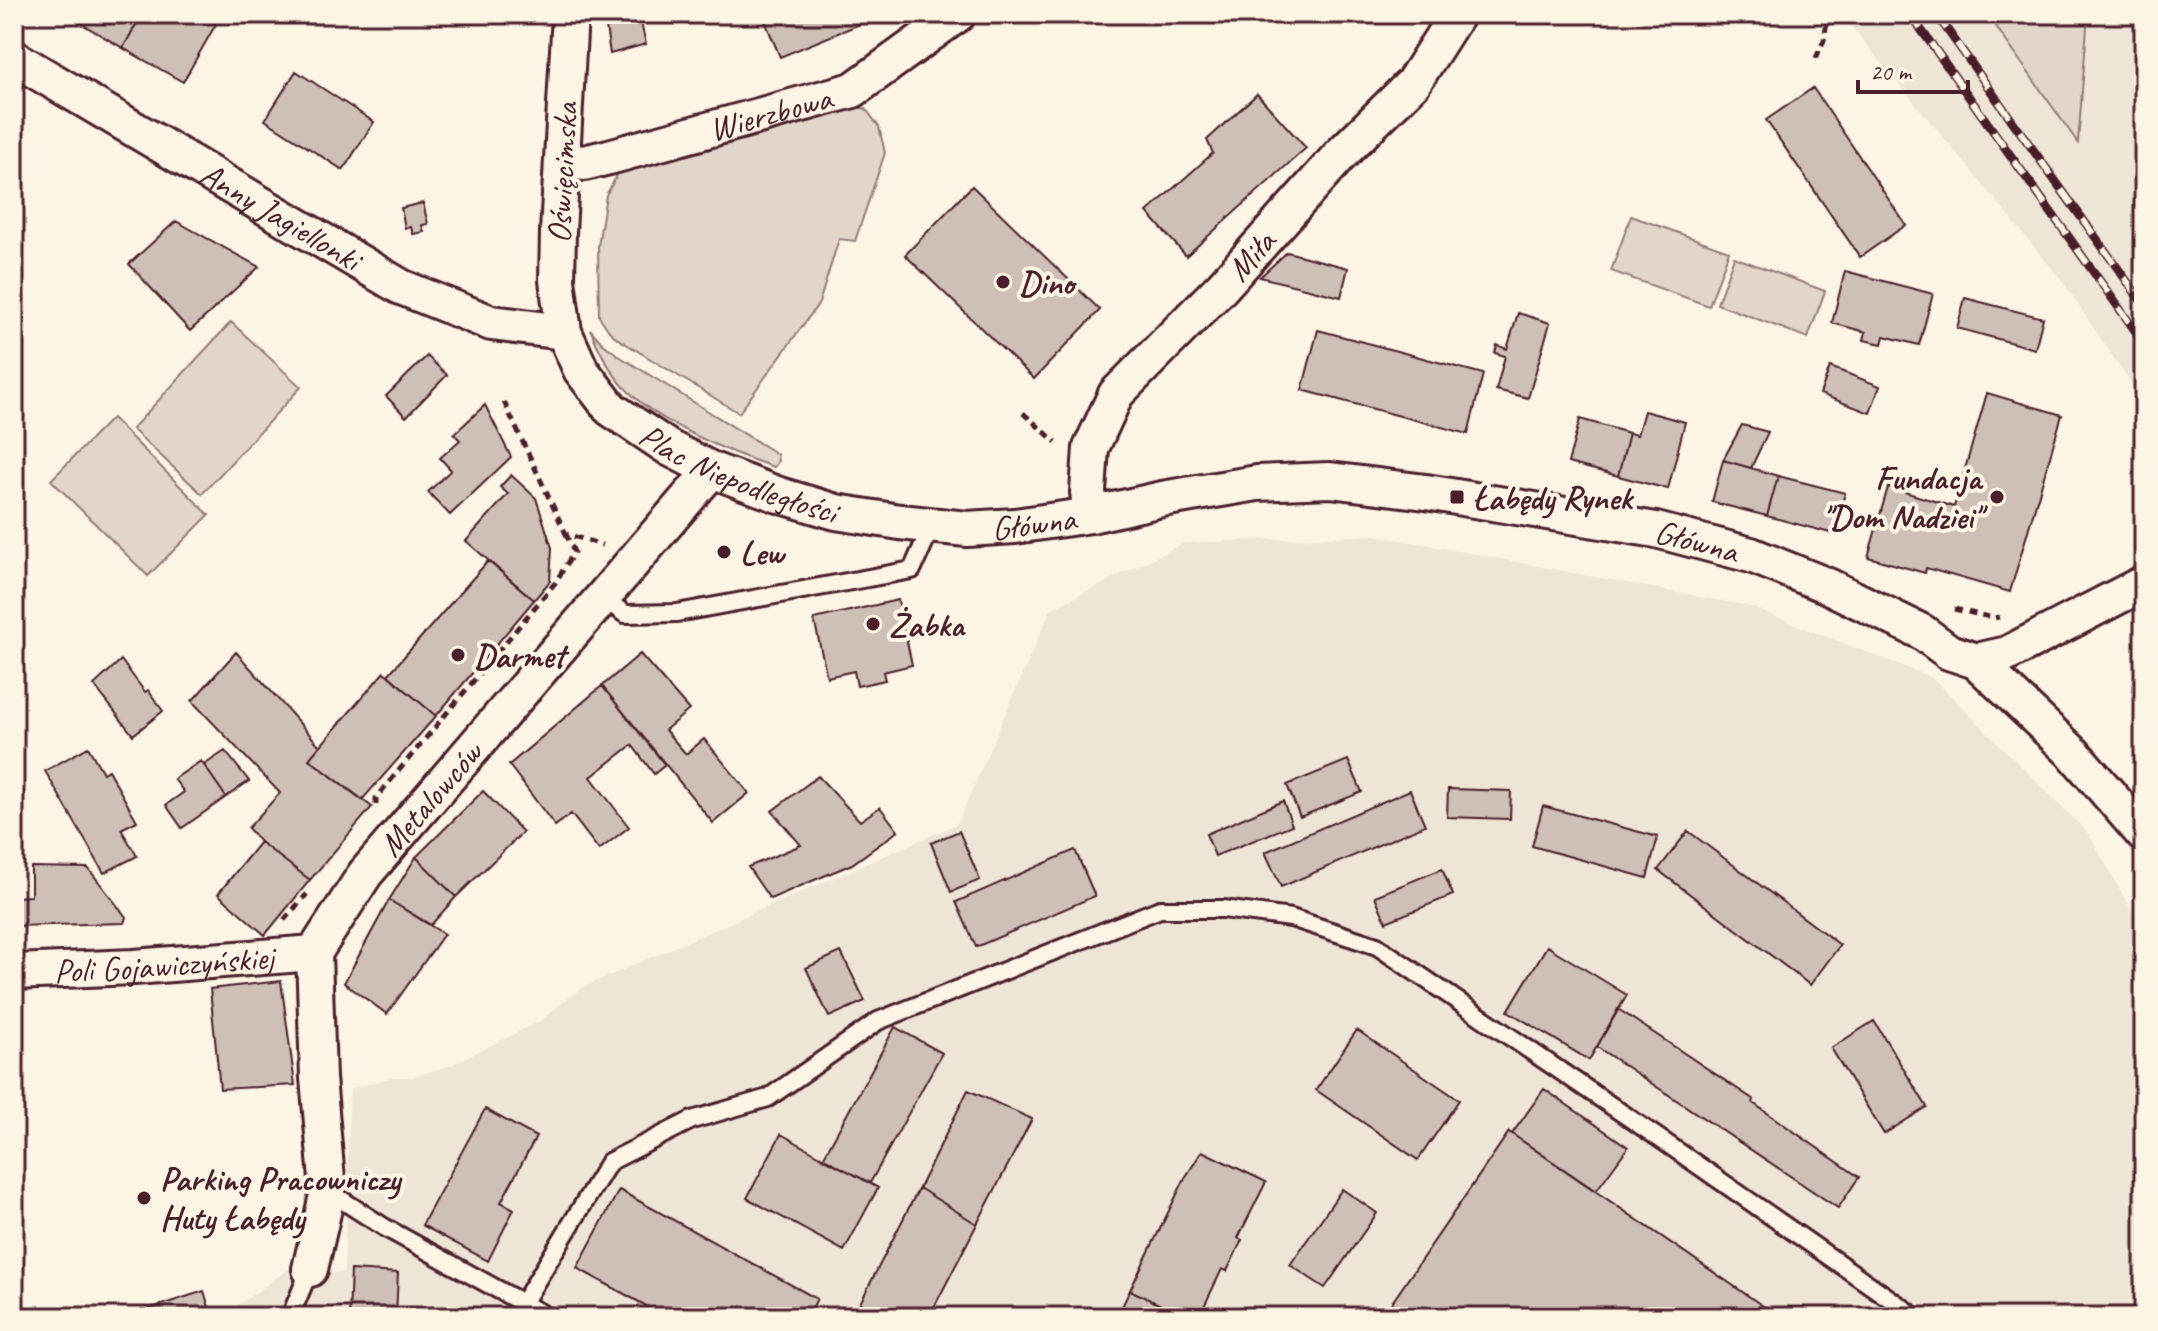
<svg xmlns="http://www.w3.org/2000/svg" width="2158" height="1331" font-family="Caveat,sans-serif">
<rect width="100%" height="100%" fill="#fcf5e5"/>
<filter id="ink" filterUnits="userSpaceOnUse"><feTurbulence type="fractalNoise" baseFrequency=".0125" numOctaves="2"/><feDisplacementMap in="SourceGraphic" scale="16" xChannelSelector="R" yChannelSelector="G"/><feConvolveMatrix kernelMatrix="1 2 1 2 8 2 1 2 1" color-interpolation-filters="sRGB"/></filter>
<g filter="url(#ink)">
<!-- built -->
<path fill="#eee5d7" d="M1841,14H2144V403L2061,279Z
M1375,535L1748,606L1933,678L2089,834L2144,933V1317H221L289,1269L344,1273L350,1089L393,1077H412L449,1066L538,1022L583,987L957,824L1051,609L1184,543Z"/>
<!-- green -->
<path fill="#e2d5ca" stroke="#967a7a" stroke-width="2" d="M1987,14H2088L2078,143Z
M852,106L866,109L879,127L885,153L855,241L839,239L819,303L739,413L618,339L609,331L599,316L598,246L606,195L621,168L792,126L835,108Z
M1631,216L1729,251L1709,306L1611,271Z
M1734,257L1825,291L1808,338L1717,304Z
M231,322L301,387L202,494L132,429Z
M590,329L602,343L619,356L777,454L778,462L774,467C730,453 663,425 630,393C611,375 600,352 590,329Z
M112,418L209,515L148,576L51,480Z"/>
<!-- building -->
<path fill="#cfc0b7" stroke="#4a1f2b" stroke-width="2" d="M65,14H142L123,48Z
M142,14H198L216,24L183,82L123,48Z
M604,14H675L641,23L646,44L610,54Z
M762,14H856L860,24L780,57Z
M296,71L374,122L343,170L265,120Z
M1813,88L1906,225L1860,257L1766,120Z
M1257,94L1306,148L1186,256L1147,212L1213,153L1207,140Z
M972,186L1100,310L1034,379L905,255Z
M423,203L428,224L422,225L424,232L413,234L411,227L405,228L401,208Z
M176,221L259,267L190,331L129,264Z
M1287,252L1348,268L1341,297L1260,277Z
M1845,271L1933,294L1919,345L1884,336L1882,344L1864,340L1866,332L1832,323Z
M1965,298L2043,318L2035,349L1957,328Z
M1518,313L1550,323L1528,398L1496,390L1505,356L1495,353L1497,345L1507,349Z
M1318,330L1483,374L1468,434L1302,390Z
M427,356L447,375L406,417L386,396Z
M1830,367L1880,386L1870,413L1820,394Z
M1987,393L2062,415L2010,592L1926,568L1925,573L1868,557L1888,487L1954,507Z
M485,405L511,457L450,515L428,492L451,470L440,458L460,440L454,434Z
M1644,411L1685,422L1668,489L1618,476L1629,433L1637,435Z
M1580,419L1629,433L1618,476L1568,463Z
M1742,425L1768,432L1751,468L1723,460Z
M1723,460L1778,476L1767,516L1712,502Z
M511,475L536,498L552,548L550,581L534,600L466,541L508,494L500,487Z
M1778,476L1845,493L1834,534L1767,516Z
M488,561L534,600L436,716L388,675Z
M898,600L912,665L883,672L885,680L857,686L854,671L827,677L814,619Z
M236,652L320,746L309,759L372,807L310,880L260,842L248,828L280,793L192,701Z
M640,654L689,710L665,730L686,754L704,739L749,793L713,823L602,686Z
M121,660L145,692L148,690L163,711L133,735L94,685Z
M384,672L436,716L362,800L309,759Z
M602,686L665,765L654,774L632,745L591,777L629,827L599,850L571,814L555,826L509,765Z
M88,747L103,773L108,770L137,821L121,829L137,856L104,873L45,771Z
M225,751L249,781L226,797L204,765Z
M1348,760L1362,792L1300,817L1287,785Z
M201,761L226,797L182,828L166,805L184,792L174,779Z
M818,776L860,821L880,807L898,831L852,864L770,899L748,867L801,845L772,811Z
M1448,789L1511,791L1510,819L1447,817Z
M1410,790L1425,825L1281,887L1265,852Z
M483,791L523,832L456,897L416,857Z
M1283,801L1292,825L1215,856L1206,834Z
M1543,806L1658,837L1647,878L1532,846Z
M959,831L980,880L951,892L931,843Z
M1688,831L1840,945L1810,985L1658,870Z
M260,842L310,880L265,935L218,894Z
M1075,850L1095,896L976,947L956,902Z
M416,857L456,897L431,925L389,900Z
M31,867L88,868L126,917L124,923L14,926V897L31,896Z
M1442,869L1453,895L1386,922L1375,896Z
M389,900L444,934L387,1014L344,983Z
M1547,946L1627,995L1589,1060L1508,1011Z
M841,952L865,1001L829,1017L806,968Z
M281,981L295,1085L220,1089L210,989Z
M1618,1009L1754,1100L1753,1103L1859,1177L1838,1208L1597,1047Z
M1874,1021L1927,1107L1884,1134L1831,1048Z
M895,1027L942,1053L870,1183L823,1158Z
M1357,1030L1459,1100L1418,1160L1316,1090Z
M1544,1089L1628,1147L1596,1191L1512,1134Z
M968,1090L1032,1119L977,1224L919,1188Z
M485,1109L536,1137L501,1202L514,1209L488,1261L422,1225Z
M1509,1132L1512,1134L1779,1317H1382Z
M781,1134L878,1188L844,1251L747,1198Z
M1202,1151L1266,1182L1238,1238L1242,1240L1227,1271L1222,1269L1199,1317H1185L1130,1290L1185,1178Z
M919,1188L977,1224L929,1317H853Z
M1342,1189L1377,1213L1325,1288L1290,1265Z
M619,1190L817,1299L807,1317H645L650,1308L577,1268Z
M351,1270L398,1273L396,1317H349Z
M1130,1290L1185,1317H1117Z
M204,1291L212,1317H124Z"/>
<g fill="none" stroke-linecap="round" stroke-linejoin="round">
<!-- service casing -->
<g stroke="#4a1f2b" stroke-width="22">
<path id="service" d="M603,598L625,614L677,613L912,570L932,525
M328,1191L384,1227L548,1317
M523,1303L609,1162L692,1120L768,1098L878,1021L1160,909H1223L1291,918L1377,946L1666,1143L1916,1317
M290,1317L310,1269"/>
</g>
<!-- minor casing -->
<g stroke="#4a1f2b" stroke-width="40">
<g id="minor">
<path id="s1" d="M570,14L558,232L557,280L564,332L581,370L611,409L669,448L712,470L779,495L836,512L900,522L967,529L1015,526L1091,515L1162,499L1257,483L1330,480L1426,492L1656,530L1751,555L1828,586L1922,632L1949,652L1976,661L2074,754L2144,835"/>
<path id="s2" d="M14,58L401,287L491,323L564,332"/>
<path id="s3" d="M563,160L584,163L609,157L853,90L958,14"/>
<path id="s4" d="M1091,515L1088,492L1091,448L1116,394L1222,287L1341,154L1413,83L1457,14"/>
<path d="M1976,661L2007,654L2144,583"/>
<path id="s5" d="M14,972L134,967L314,953"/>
<path id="s6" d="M310,1269L328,1191L318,1078L314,953L365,874L712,470"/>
</g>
</g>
<!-- path -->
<path stroke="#4a1f2b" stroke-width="5" stroke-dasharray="8 6" stroke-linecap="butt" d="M1816,58L1824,40L1828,14
M504,402L566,534L602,545
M1023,413L1056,442
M1954,609L1994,618L1999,617
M376,805V798L555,583L574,552L566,534
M284,920L307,894"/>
<!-- service -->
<use href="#service" stroke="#fcf5e5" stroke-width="16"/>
<!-- minor -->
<use href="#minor" stroke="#fcf5e5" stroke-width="34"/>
<!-- rail casing -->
<g stroke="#4a1f2b" stroke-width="9">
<path id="rail" d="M1910,14L2144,343
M1936,14L2144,305"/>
</g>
<!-- rail -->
<use href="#rail" stroke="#fcf5e5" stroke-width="6" stroke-dasharray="18" stroke-linecap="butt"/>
</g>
</g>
<!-- markers -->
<g fill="#4a1f2b" stroke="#fcf5e5" stroke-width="3">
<circle cx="1003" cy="282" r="8"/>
<rect x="1449" y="489" width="16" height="16" rx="4"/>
<circle cx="1997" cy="497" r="8"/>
<circle cx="724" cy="552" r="8"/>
<circle cx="873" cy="624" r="8"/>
<circle cx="458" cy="655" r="8"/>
<circle cx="144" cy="1198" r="8"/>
</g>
<g text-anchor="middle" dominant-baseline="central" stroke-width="8" stroke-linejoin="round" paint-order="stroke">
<!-- street labels -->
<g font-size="34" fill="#4a1f2b" stroke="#fcf5e5">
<text stroke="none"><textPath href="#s3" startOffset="214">Wierzbowa</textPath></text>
<text transform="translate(562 173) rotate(-87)">Oświęcimska</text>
<text stroke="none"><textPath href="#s2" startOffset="310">Anny Jagiellonki</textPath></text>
<text stroke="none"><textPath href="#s4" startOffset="320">Miła</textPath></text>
<text stroke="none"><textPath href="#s1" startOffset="554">Plac Niepodległości</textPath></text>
<text stroke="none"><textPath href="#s1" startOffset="858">Główna</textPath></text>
<text stroke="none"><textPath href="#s1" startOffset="1530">Główna</textPath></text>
<text stroke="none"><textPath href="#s6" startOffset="512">Metalowców</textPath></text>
<text stroke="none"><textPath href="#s5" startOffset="150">Poli Gojawiczyńskiej</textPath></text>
</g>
<!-- poi labels -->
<g font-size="34" font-weight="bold" fill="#4a1f2b" stroke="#fcf5e5" text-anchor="start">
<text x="1019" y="282">Dino</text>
<text x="1981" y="477" text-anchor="end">Fundacja<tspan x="1981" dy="39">"Dom Nadziei"</tspan></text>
<text x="1473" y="497">Łabędy Rynek</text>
<text x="740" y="552">Lew</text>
<text x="889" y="624">Żabka</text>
<text x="474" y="655">Darmet</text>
<text x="160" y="1178">Parking Pracowniczy<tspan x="160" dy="39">Huty Łabędy</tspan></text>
</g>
</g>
<!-- margin -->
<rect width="2158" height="1331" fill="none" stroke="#fcf5e5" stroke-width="48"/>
<rect x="24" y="24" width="2110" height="1283" fill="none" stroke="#4a1f2b" stroke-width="3" filter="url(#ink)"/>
<!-- scale -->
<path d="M1858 80v12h110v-12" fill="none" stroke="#4a1f2b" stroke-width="4"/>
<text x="1870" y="80" font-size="24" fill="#4a1f2b" stroke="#fcf5e5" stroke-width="6" paint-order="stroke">20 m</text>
</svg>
